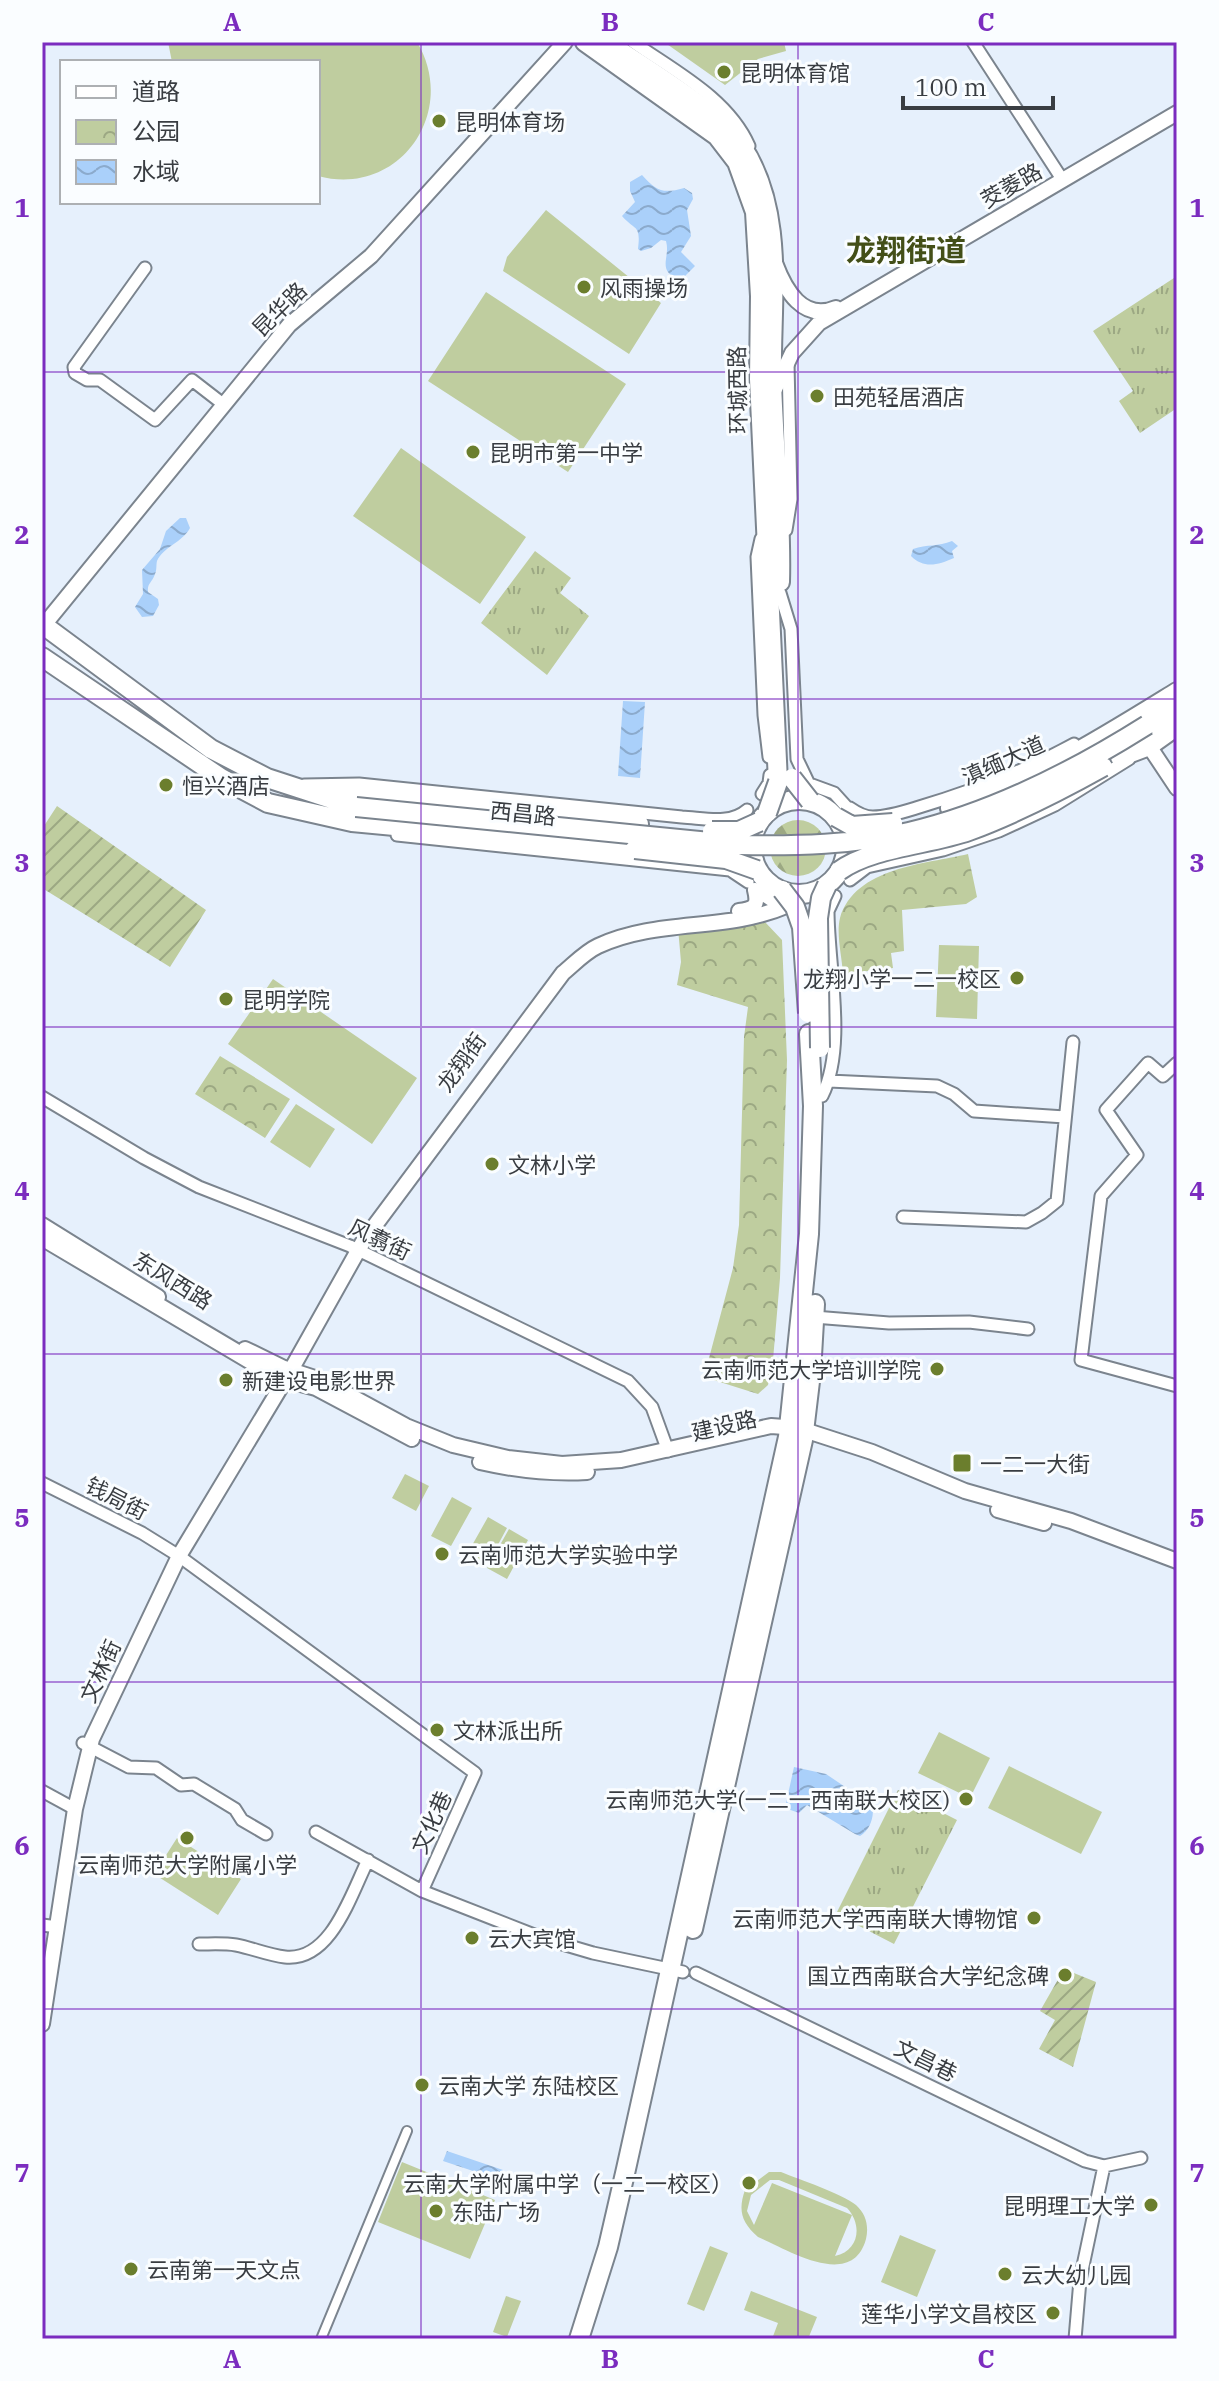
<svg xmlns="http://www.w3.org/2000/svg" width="1219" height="2381" font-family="'IBM Plex Serif','Noto Sans SC',serif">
<defs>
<pattern id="grass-tufts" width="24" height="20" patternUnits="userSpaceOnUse" patternTransform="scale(2)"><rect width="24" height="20" fill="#bfcd9f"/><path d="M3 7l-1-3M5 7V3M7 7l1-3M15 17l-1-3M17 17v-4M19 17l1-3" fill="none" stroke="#9ca883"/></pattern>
<pattern id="forest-firs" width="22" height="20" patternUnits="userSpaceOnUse" patternTransform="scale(2)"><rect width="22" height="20" fill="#bfcd9f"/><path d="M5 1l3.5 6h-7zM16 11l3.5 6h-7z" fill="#9ca883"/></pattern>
<pattern id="park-crowns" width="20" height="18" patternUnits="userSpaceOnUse" patternTransform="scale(2)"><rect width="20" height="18" fill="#bfcd9f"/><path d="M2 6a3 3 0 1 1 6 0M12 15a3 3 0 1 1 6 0" fill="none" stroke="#9ca883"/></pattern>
<pattern id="garden-furrows" width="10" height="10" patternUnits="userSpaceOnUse" patternTransform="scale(2)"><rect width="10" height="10" fill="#bfcd9f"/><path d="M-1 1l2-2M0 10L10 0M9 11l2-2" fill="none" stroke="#9ca883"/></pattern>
<pattern id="water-waves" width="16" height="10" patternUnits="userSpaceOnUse" patternTransform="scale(2)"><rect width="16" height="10" fill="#aad0fa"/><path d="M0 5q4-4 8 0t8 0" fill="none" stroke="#8baacc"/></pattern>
</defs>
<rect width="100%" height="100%" fill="#e6f0fc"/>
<!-- grass -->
<path fill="url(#grass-tufts)" d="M1177,276V408L1140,433L1119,401L1133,391L1093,331Z
M535,551L571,578L560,593L589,616L547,675L481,623Z
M898,1790L957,1820L894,1944L836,1914Z"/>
<!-- forest -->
<path fill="url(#forest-firs)" d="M770 848a28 28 0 1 1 56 0a28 28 0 1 1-56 0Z"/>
<!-- park -->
<path fill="url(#park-crowns)" d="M968,854L977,897L966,904L902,910L904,951L891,953L893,968L843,974C842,957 836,934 840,918C855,867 926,864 968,854Z
M765,922L782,940L787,1060L780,1278L773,1360L768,1385L758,1394L704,1377L733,1268L739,1225L744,1037L748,1007L677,985L681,962L678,928Z
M220,1056L290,1099L265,1138L195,1094Z"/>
<!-- garden -->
<path fill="url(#garden-furrows)" d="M57,806L206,910L170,967L42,888V829Z
M1064,1969L1096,1982L1073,2067L1039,2049L1055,2020L1040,2011Z"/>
<!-- pitch -->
<path fill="#bfcd9f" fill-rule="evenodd" d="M168,42H417C459,112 399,198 318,176V62H172Z
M664,42H784L786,51L758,59L725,85Z
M546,210L661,303L629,354L503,271L507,257Z
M486,292L626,384L568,472L428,381Z
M401,448L526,537L480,604L353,516Z
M939,945L979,946L977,1019L936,1017Z
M273,979L417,1078L372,1144L228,1044Z
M296,1104L335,1129L310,1168L270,1142Z
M405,1474L429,1486L416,1511L392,1498Z
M452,1497L472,1508L451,1546L431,1536Z
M488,1517L507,1528L486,1567L466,1556Z
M509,1529L528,1540L507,1579L487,1568Z
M939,1732L990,1758L970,1798L918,1773Z
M1009,1766L1102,1812L1081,1854L988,1808Z
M177,1838L241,1879L218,1915L154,1874Z
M402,2162L495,2200L470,2259L378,2222Z
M769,2172H781C800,2180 841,2193 856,2205C866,2214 869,2226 866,2239C852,2291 786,2249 758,2237C741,2222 738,2210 745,2190ZM770,2180H779L847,2208C863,2225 859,2251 835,2256L852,2215L772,2183L754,2225L747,2211L751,2195Z
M900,2235L936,2250L917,2297L881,2282Z
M710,2246L728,2253L704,2311L687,2304Z
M751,2291L817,2317L808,2339H772L778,2323L744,2310Z
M506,2296L521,2301L507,2337L493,2332Z"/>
<!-- water -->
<path fill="url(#water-waves)" d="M642,175C656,191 663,194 684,188L692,193L693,199L687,210L691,236L681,252L695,266L681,280C655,271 671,258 666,241L661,240L651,248L641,251L638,249C641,224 635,231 622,216L635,202L630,191V182Z
M180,518H186L190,528C183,542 163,547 157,561C156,565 157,570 155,574C152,583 147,583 148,592L158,599L159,605L153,616L142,617L135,607L143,594L142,570L160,549L166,531Z
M952,541L958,546L952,551L954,558C938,565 924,569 911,556L913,549C927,544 938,547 952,541Z
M623,701L645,702L640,778L618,776Z
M794,1767L826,1774L872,1805C875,1816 870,1830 860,1836L855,1834L807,1805L799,1813L785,1808Z
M447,2151L503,2170L500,2180L443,2161Z"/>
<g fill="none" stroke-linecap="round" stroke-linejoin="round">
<!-- pedestrian casing -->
<g stroke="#7b848e" stroke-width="12">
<path id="pedestrian" d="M321,2339L407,2131"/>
</g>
<!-- minor casing -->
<g stroke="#7b848e" stroke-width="15">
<path id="minor" d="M633,42C674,71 728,98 749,146
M973,42L1060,176
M145,268L74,367L75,373L87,380H100L155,420L192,380L223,404
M786,530L791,499L788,363
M761,539L757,557L764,715L769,757
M780,593L791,629L797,759L808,782
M804,782L834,793L853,814
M304,785L359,784L682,817C704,818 730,825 747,810
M762,794L769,783L770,775
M850,808C857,813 864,817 873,817C887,817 903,812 916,808C970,792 1025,771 1074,744
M397,835L730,870L748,882
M850,880L867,867L943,850L999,831L1055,805L1129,759
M754,889L773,902L788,907
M1177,1063L1163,1076L1148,1063L1106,1110L1137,1155L1101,1196L1081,1360L1177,1386
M829,1081L937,1086L954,1094L974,1111L1065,1117
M822,1096C847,1046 828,966 828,911L835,896
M42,1097L144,1158L199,1187L350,1246L628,1381L652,1407L668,1451
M903,1217L1026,1222L1042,1213L1057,1201L1073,1042
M814,1317L889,1323L969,1322L1028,1329
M42,1483L142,1533L179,1556L475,1773L422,1891L542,1938L593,1953L683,1972
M83,1743L129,1767L156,1768L181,1785L194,1784L235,1809L242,1820L266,1834
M42,1791L75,1809
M316,1832L422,1891
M42,1925L50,1926
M199,1944C211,1944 224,1943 236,1945C252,1948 268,1955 285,1957C331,1962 351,1894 368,1860
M696,1973L1085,2161L1104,2166L1141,2158
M1075,2339L1080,2280L1104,2166"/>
</g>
<!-- tertiary casing -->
<g stroke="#7b848e" stroke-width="18">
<path id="tertiary" d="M775,263C785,290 803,322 836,308
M775,389L792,353L819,323L1177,113
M44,625L289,325L371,256L565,42
M1149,746L1177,788
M739,911C754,909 759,906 755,890
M42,1225L158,1297
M245,1349L284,1368L321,1380L406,1426L453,1445L508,1458L562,1464L621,1460L771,1426L798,1428L872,1452L965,1491L1071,1521L1177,1561
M278,1378L316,1388L412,1439
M480,1462C515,1470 551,1474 587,1472
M998,1510L1044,1523
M42,2024L75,1809L92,1739L179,1556L291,1370L364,1240L563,973C574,964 585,952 598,946C658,918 726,932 786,906"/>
</g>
<!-- secondary casing -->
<g stroke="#7b848e" stroke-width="20">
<path id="secondary" d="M42,1237L278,1377"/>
</g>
<!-- primary casing -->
<g stroke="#7b848e" stroke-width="22">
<path id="primary" d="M585,42L717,136L737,162L755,212L760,296L759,379L778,782
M607,42C644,68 716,109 741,145C787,213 770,305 772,382C774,449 782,516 780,582
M42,624L211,749L267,778L356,807
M42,657L221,778L268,803L352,822L635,849
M1147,725L1177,710
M1120,757L1149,746L1177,726
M333,791L639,824
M752 847a47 47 0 1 1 94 0a47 47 0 1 1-94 0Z
M950,808C1032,783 1104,737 1177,692
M693,1929L803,1440L811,1373L815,1304
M579,2339L608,2247L626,2169L788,1437L809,1234L813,1106L809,1034"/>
</g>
<!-- pedestrian -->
<use href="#pedestrian" stroke="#fff" stroke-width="8"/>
<!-- minor -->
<use href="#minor" stroke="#fff" stroke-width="11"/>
<!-- tertiary -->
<use href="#tertiary" stroke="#fff" stroke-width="14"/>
<!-- secondary -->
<use href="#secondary" stroke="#fff" stroke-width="16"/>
<!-- primary -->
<use href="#primary" stroke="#fff" stroke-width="18"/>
<!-- primary-bridge casing -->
<g stroke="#7b848e" stroke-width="22" stroke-linecap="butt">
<path id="primary-bridge" d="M792,778L810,801
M356,807L740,845C796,846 854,845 909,832C994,812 1074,771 1147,725
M767,813L778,782
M836,817L852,826L893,823
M712,831H739L759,822
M635,849L726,859L757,870
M839,871C872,847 930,845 969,831C1015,814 1060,791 1103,767
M782,890L795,907L802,927L808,1013
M820,1048L818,918L821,898L827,885"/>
</g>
<!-- primary-bridge -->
<use href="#primary-bridge" stroke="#fff" stroke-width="18"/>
</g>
<!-- grid -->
<path fill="none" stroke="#7b2cbf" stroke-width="2" stroke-opacity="0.55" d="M421,42V2339M798,42V2339M42,372H1177M42,699H1177M42,1027H1177M42,1354H1177M42,1682H1177M42,2009H1177"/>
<!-- markers -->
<g fill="#6b7e2d" stroke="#fafdff" stroke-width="3">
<circle cx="724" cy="72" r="8"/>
<circle cx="439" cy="121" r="8"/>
<circle cx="584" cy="287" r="8"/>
<circle cx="817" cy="396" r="8"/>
<circle cx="473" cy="452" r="8"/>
<circle cx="166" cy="785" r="8"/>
<circle cx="1017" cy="978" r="8"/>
<circle cx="226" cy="999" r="8"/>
<circle cx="492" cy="1164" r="8"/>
<circle cx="937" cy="1369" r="8"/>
<circle cx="226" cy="1380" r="8"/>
<rect x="952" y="1453" width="20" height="20" rx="4"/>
<circle cx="442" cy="1554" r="8"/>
<circle cx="437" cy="1730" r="8"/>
<circle cx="966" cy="1799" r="8"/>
<circle cx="187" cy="1838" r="8"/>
<circle cx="1034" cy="1918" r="8"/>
<circle cx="472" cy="1938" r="8"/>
<circle cx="1065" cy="1975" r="8"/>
<circle cx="422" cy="2085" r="8"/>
<circle cx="749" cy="2183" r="8"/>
<circle cx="1151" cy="2205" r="8"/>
<circle cx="436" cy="2211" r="8"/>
<circle cx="131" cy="2269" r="8"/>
<circle cx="1005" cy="2274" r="8"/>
<circle cx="1053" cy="2313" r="8"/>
</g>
<g text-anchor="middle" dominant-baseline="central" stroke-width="6" stroke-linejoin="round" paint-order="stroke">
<!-- poi labels -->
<g font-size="22" fill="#393d42" stroke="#fafdff" text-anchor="start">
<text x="740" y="72">昆明体育馆</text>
<text x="455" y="121">昆明体育场</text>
<text x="600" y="287">风雨操场</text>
<text x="833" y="396">田苑轻居酒店</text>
<text x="489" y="452">昆明市第一中学</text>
<text x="182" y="785">恒兴酒店</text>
<text x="1001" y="978" text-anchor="end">龙翔小学一二一校区</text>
<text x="242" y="999">昆明学院</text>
<text x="508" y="1164">文林小学</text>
<text x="921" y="1369" text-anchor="end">云南师范大学培训学院</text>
<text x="242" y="1380">新建设电影世界</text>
<text x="980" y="1463">一二一大街</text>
<text x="458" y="1554">云南师范大学实验中学</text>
<text x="453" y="1730">文林派出所</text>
<text x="950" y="1799" text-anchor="end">云南师范大学(一二一西南联大校区)</text>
<text x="187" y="1864" text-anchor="middle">云南师范大学附属小学</text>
<text x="1018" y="1918" text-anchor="end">云南师范大学西南联大博物馆</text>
<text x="488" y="1938">云大宾馆</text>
<text x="1049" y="1975" text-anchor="end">国立西南联合大学纪念碑</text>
<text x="438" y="2085">云南大学 东陆校区</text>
<text x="733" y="2183" text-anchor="end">云南大学附属中学（一二一校区）</text>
<text x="1135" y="2205" text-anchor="end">昆明理工大学</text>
<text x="452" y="2211">东陆广场</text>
<text x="147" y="2269">云南第一天文点</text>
<text x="1021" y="2274">云大幼儿园</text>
<text x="1037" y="2313" text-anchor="end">莲华小学文昌校区</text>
</g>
<!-- street labels -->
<g font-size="22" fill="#393d42" stroke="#fafdff">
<text transform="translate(1011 185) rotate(-30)">茭菱路</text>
<text transform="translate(279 309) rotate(-45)">昆华路</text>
<text transform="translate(737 390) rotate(-91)">环城西路</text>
<text transform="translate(1003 760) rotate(-24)">滇缅大道</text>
<text transform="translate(523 813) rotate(6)">西昌路</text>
<text transform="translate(461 1062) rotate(-54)">龙翔街</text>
<text transform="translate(380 1239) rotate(25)">风翥街</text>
<text transform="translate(173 1280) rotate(32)">东风西路</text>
<text transform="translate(724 1425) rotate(-13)">建设路</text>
<text transform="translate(117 1498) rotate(27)">钱局街</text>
<text transform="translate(100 1671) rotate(-65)">文林街</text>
<text transform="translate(431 1822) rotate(-66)">文化巷</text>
<text transform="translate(926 2060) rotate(26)">文昌巷</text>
</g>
<!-- district labels -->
<g font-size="30" font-weight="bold" fill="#434f18" stroke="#fafdff">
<text x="906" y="249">龙翔街道</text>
</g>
</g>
<!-- border -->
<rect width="1219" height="2381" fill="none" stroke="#fafdff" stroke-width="88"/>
<!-- legend -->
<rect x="60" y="60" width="260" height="144" fill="#fafdff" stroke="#adb0b3" stroke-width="2"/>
<rect x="76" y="86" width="40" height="12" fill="#ffffff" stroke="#adb0b3" stroke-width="2"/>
<text x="132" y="100" font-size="24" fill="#393d42">道路</text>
<rect x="76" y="120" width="40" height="24" fill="url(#park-crowns)" stroke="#adb0b3" stroke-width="2"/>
<text x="132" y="140" font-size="24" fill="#393d42">公园</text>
<rect x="76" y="160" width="40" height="24" fill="url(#water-waves)" stroke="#adb0b3" stroke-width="2"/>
<text x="132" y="180" font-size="24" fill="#393d42">水域</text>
<!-- scale -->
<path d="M903 96v12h150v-12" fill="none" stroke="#393d42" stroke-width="4"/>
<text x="915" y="96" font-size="24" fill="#393d42" stroke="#fafdff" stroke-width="6" paint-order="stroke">100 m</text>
<rect x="44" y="44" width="1131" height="2293" fill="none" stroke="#7b2cbf" stroke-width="3"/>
<g font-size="26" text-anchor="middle" font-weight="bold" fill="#7b2cbf">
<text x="232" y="31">A</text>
<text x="610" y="31">B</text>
<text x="986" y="31">C</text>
<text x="22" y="217">1</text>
<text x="1197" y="217">1</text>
<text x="22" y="544">2</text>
<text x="1197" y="544">2</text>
<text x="22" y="872">3</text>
<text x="1197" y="872">3</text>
<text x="22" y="1200">4</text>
<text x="1197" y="1200">4</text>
<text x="22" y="1527">5</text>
<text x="1197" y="1527">5</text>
<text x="22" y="1855">6</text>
<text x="1197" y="1855">6</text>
<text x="22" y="2182">7</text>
<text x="1197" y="2182">7</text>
<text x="232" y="2368">A</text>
<text x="610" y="2368">B</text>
<text x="986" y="2368">C</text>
</g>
</svg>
